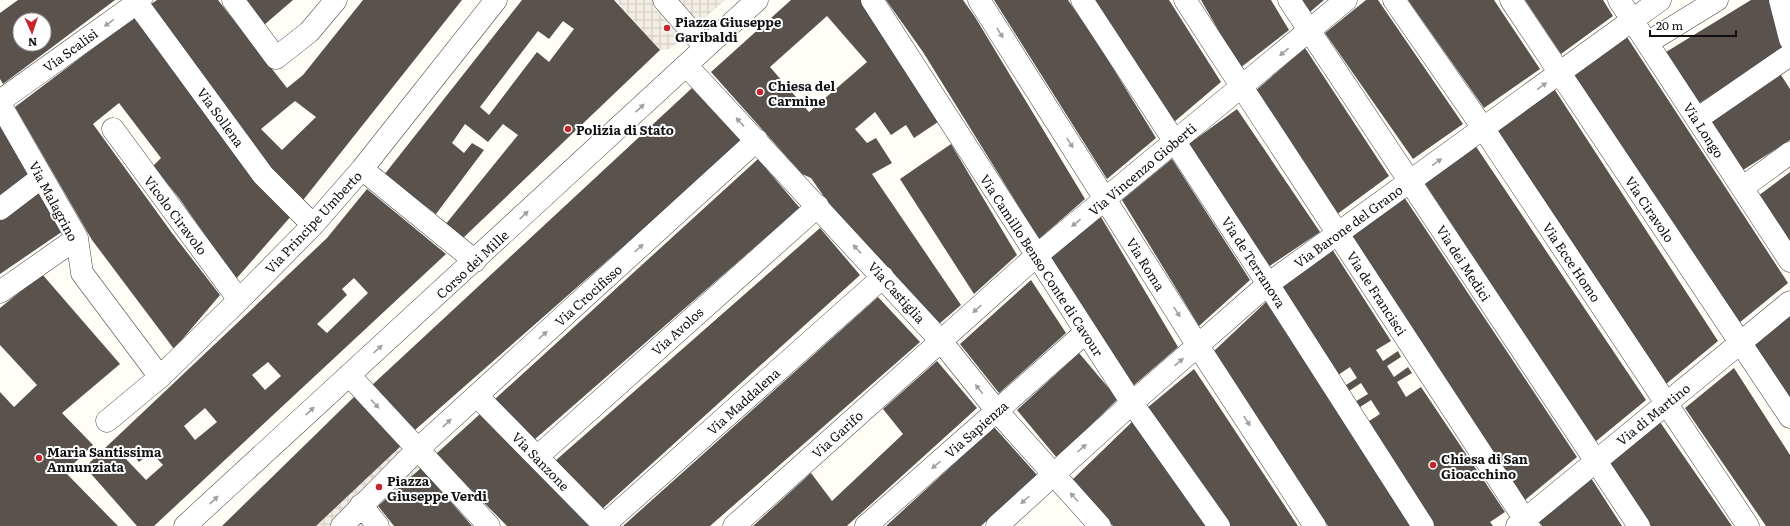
<svg xmlns="http://www.w3.org/2000/svg" width="1790" height="526" font-family="Literata,serif">
<defs>
<pattern id="plaza-grid" width="8" height="8" patternUnits="userSpaceOnUse"><rect width="8" height="8" fill="#f1ede2"/><path d="M0 4h8M4 0v8" fill="none" stroke="#cecac1"/></pattern>
</defs>
<rect width="100%" height="100%" fill="#fffdf5"/>
<!-- plaza -->
<path fill="url(#plaza-grid)" d="M616,0H725L670,49L660,50Z
M403,444L421,468L378,506L372,519L367,526H316Z"/>
<!-- building -->
<path fill="#5a524d" fill-rule="evenodd" d="M18,0H115L3,84L0,79V13ZM20,20H44V44H20Z
M157,0H218L287,88L303,75L363,0H462L300,204L264,170L148,6ZM295,101L316,117L282,150L261,129Z
M244,0H293L264,25Z
M522,0H614L660,50L462,239L445,225L518,135L503,124L488,142L465,124L452,143L464,153L472,143L484,150L436,214L384,175ZM563,21L574,29L549,62L537,52L489,115L480,107L538,31L549,39Z
M791,0H861L938,122L914,138L906,125L891,135L875,112L855,129L867,143L876,138L892,163L872,174L961,305L939,324L827,201L811,178L802,174L711,72ZM827,16L867,62L809,112L770,67Z
M886,0H963L975,17L1085,199L1039,239L923,52Z
M994,0H1068L1100,47L1156,138L1107,179Z
M1095,0H1169L1221,82L1174,122Z
M1201,0H1271L1289,30L1240,68Z
M1302,0H1324L1310,12Z
M1366,0H1378L1463,124L1413,159L1325,33Z
M1408,0H1494L1540,69L1484,108Z
M1525,0H1603L1613,16L1561,54Z
M1751,0H1770L1786,48L1698,104L1666,52Z
M134,18L234,152L292,215L236,279L179,198L153,166L161,158L119,103L93,124L172,233L220,295L174,349L92,240L15,107L109,36Z
M1625,34L1788,283L1739,323L1572,73Z
M1305,48L1389,176L1336,215L1254,92Z
M1781,75L1790,89V140L1743,170L1710,119Z
M1553,87L1718,341L1666,384L1495,130Z
M692,88L742,142L415,430L371,386Z
M1237,109L1320,232L1268,267L1186,146Z
M0,125L31,172L0,195Z
M951,144L1017,255L974,294L900,179Z
M1475,145L1646,400L1595,442L1424,182Z
M758,159L805,214L779,226L534,440L495,399Z
M1172,159L1250,280L1199,326L1122,200Z
M1790,172V245L1758,196Z
M367,189L446,254L154,526H137L85,467L327,238ZM354,278L368,293L327,333L317,324L347,295L342,289ZM268,362L281,376L265,390L252,375ZM205,408L217,422L195,440L184,426ZM151,452L163,465L146,480L126,459L132,453L139,462Z
M38,190L63,231L0,274V216Z
M1404,197L1577,457L1525,500L1350,236Z
M1101,217L1178,347L1133,386L1049,258Z
M820,228L860,275L602,509L555,461Z
M1332,249L1391,341L1376,350L1383,361L1398,351L1401,357L1387,366L1394,377L1408,367L1412,373L1397,382L1406,397L1421,387L1505,512L1490,522L1493,526H1433L1366,423L1380,414L1371,400L1357,409L1353,403L1368,394L1361,383L1346,393L1343,387L1357,378L1350,367L1335,377L1279,288Z
M42,274L120,364L62,413L93,445L65,472L118,526H0V392L14,407L37,385L0,345V308Z
M1031,280L1066,333L999,393L960,344Z
M878,297L920,342L710,526H623Z
M1266,302L1347,427L1411,526H1328L1214,351Z
M1790,316V402L1753,344Z
M1079,353L1118,399L1057,458L1017,410Z
M937,361L977,408L849,524L847,526H753L811,473L832,501L903,434L883,409Z
M1734,368L1790,455V526H1766L1685,408Z
M1194,369L1218,405L1298,526H1230L1147,408Z
M356,395L403,444L316,526H222Z
M480,414L589,526H507L436,454Z
M1134,420L1207,526H1113L1072,480Z
M1660,422L1732,526H1651L1610,463Z
M994,427L1037,475L981,526H886Z
M421,468L472,526H394L378,506Z
M1591,478L1622,526H1542L1537,519Z"/>
<g fill="none" stroke-linecap="round" stroke-linejoin="round">
<!-- minor casing -->
<g stroke="#444" stroke-width="23">
<path id="minor" d="M233,0L276,58L309,32L336,0
M664,0L705,47
M872,0L1132,403L1219,526
M979,0L1198,346L1315,526
M1082,0L1268,284L1423,526
M1185,0L1529,526
M1289,0L1639,526
M1394,0L1483,128L1748,526
M1511,0L1790,417
M1619,0L1790,261
M1780,0L1790,39
M137,3L263,175L313,225
M1647,43L1717,0
M686,65L941,341L997,411L1100,526
M0,101L141,0
M0,104L77,238L82,273L160,377
M1697,119L1790,55
M113,129L239,300
M362,169L475,261
M1742,188L1790,153
M0,209L42,177
M0,292L77,238
M349,375L489,526
M477,396L605,526
M107,421L160,377L239,300L313,225L362,169L496,0
M537,457L818,206
M361,505L378,526
M604,525L883,277
M185,526L757,0
M342,526L418,449L757,140
M734,526L1036,256L1346,0
M866,526L1085,333
M997,526L1132,403L1268,284L1660,0
M1517,526L1790,302"/>
</g>
<!-- minor -->
<use href="#minor" stroke="#fff" stroke-width="22"/>
</g>
<!-- one-way arrows -->
<defs><path id="oneway-solid" d="M-6-.8H1V-3.2L6.5 0L1 3.2V.8H-6Z"/></defs>
<g fill="#a0a0a0">
<use href="#oneway-solid" transform="translate(109 23) rotate(144)"/>
<use href="#oneway-solid" transform="translate(1000 33) rotate(58)"/>
<use href="#oneway-solid" transform="translate(1284 52) rotate(140)"/>
<use href="#oneway-solid" transform="translate(1542 86) rotate(-36)"/>
<use href="#oneway-solid" transform="translate(640 108) rotate(-43)"/>
<use href="#oneway-solid" transform="translate(740 122) rotate(-133)"/>
<use href="#oneway-solid" transform="translate(1070 143) rotate(58)"/>
<use href="#oneway-solid" transform="translate(1437 162) rotate(-36)"/>
<use href="#oneway-solid" transform="translate(524 215) rotate(-43)"/>
<use href="#oneway-solid" transform="translate(1076 223) rotate(141)"/>
<use href="#oneway-solid" transform="translate(639 248) rotate(-42)"/>
<use href="#oneway-solid" transform="translate(857 249) rotate(-133)"/>
<use href="#oneway-solid" transform="translate(977 309) rotate(138)"/>
<use href="#oneway-solid" transform="translate(1177 312) rotate(58)"/>
<use href="#oneway-solid" transform="translate(543 335) rotate(-42)"/>
<use href="#oneway-solid" transform="translate(378 349) rotate(-42)"/>
<use href="#oneway-solid" transform="translate(1179 362) rotate(-41)"/>
<use href="#oneway-solid" transform="translate(979 389) rotate(-129)"/>
<use href="#oneway-solid" transform="translate(375 404) rotate(47)"/>
<use href="#oneway-solid" transform="translate(310 411) rotate(-43)"/>
<use href="#oneway-solid" transform="translate(1247 421) rotate(57)"/>
<use href="#oneway-solid" transform="translate(447 423) rotate(-43)"/>
<use href="#oneway-solid" transform="translate(1082 448) rotate(-42)"/>
<use href="#oneway-solid" transform="translate(936 465) rotate(139)"/>
<use href="#oneway-solid" transform="translate(1074 497) rotate(-132)"/>
<use href="#oneway-solid" transform="translate(214 500) rotate(-43)"/>
<use href="#oneway-solid" transform="translate(1025 500) rotate(138)"/>
</g>
<!-- markers -->
<g fill="#c4262e" stroke="#fff" stroke-width="1.5">
<circle cx="667" cy="28" r="4"/>
<circle cx="760" cy="92" r="4"/>
<circle cx="568" cy="129" r="4"/>
<circle cx="39" cy="458" r="4"/>
<circle cx="1433" cy="465" r="4"/>
<circle cx="379" cy="487" r="4"/>
</g>
<g text-anchor="middle" dominant-baseline="central" stroke-width="4" stroke-linejoin="round" paint-order="stroke">
<!-- poi labels -->
<g font-size="13" font-weight="bold" fill="#111" stroke="#fff" text-anchor="start">
<text x="675" y="21">Piazza Giuseppe<tspan x="675" dy="15">Garibaldi</tspan></text>
<text x="768" y="85">Chiesa del<tspan x="768" dy="15">Carmine</tspan></text>
<text x="576" y="129">Polizia di Stato</text>
<text x="47" y="451">Maria Santissima<tspan x="47" dy="15">Annunziata</tspan></text>
<text x="1441" y="458">Chiesa di San<tspan x="1441" dy="15">Gioacchino</tspan></text>
<text x="387" y="480">Piazza<tspan x="387" dy="15">Giuseppe Verdi</tspan></text>
</g>
<!-- street labels -->
<g font-size="13" fill="#111" stroke="#fff">
<text transform="translate(70 50) rotate(-36)">Via Scalisi</text>
<text transform="translate(221 117) rotate(54)">Via Sollena</text>
<text transform="translate(1704 130) rotate(57)">Via Longo</text>
<text transform="translate(1142 169) rotate(-40)">Via Vincenzo Gioberti</text>
<text transform="translate(54 201) rotate(62)">Via Malagrino</text>
<text transform="translate(1650 209) rotate(56)">Via Ciravolo</text>
<text transform="translate(176 215) rotate(53)">Vicolo Ciravolo</text>
<text transform="translate(313 222) rotate(-47)">Via Principe Umberto</text>
<text transform="translate(1348 226) rotate(-36)">Via Barone del Grano</text>
<text transform="translate(1254 262) rotate(57)">Via de Terranova</text>
<text transform="translate(1572 262) rotate(56)">Via Ecce Homo</text>
<text transform="translate(1464 263) rotate(57)">Via dei Medici</text>
<text transform="translate(472 264) rotate(-43)">Corso dei Mille</text>
<text transform="translate(1146 264) rotate(58)">Via Roma</text>
<text transform="translate(1042 265) rotate(57)">Via Camillo Benso Conte di Cavour</text>
<text transform="translate(897 292) rotate(48)">Via Castiglia</text>
<text transform="translate(1377 293) rotate(57)">Via de Francisci</text>
<text transform="translate(588 295) rotate(-42)">Via Crocifisso</text>
<text transform="translate(677 331) rotate(-42)">Via Avolos</text>
<text transform="translate(743 401) rotate(-42)">Via Maddalena</text>
<text transform="translate(1653 414) rotate(-39)">Via di Martino</text>
<text transform="translate(976 429) rotate(-41)">Via Sapienza</text>
<text transform="translate(837 434) rotate(-42)">Via Garifo</text>
<text transform="translate(541 461) rotate(46)">Via Sanzone</text>
</g>
</g>
<!-- north arrow -->
<g transform="translate(32 32) rotate(177)"><circle r="19" fill="#ffffff" stroke="#a0a0a0"/>
<path d="M0-3L7 15L0 10L-7 15Z" fill="#c4262e"/>
<text y="-6" font-size="11" font-weight="bold" text-anchor="middle" fill="#111111">N</text>
</g>
<!-- scale -->
<path d="M1650 30v6h86v-6" fill="none" stroke="#111111" stroke-width="2"/>
<text x="1656" y="30" font-size="12" fill="#111111" stroke="#ffffff" stroke-width="3" paint-order="stroke">20 m</text>
</svg>
